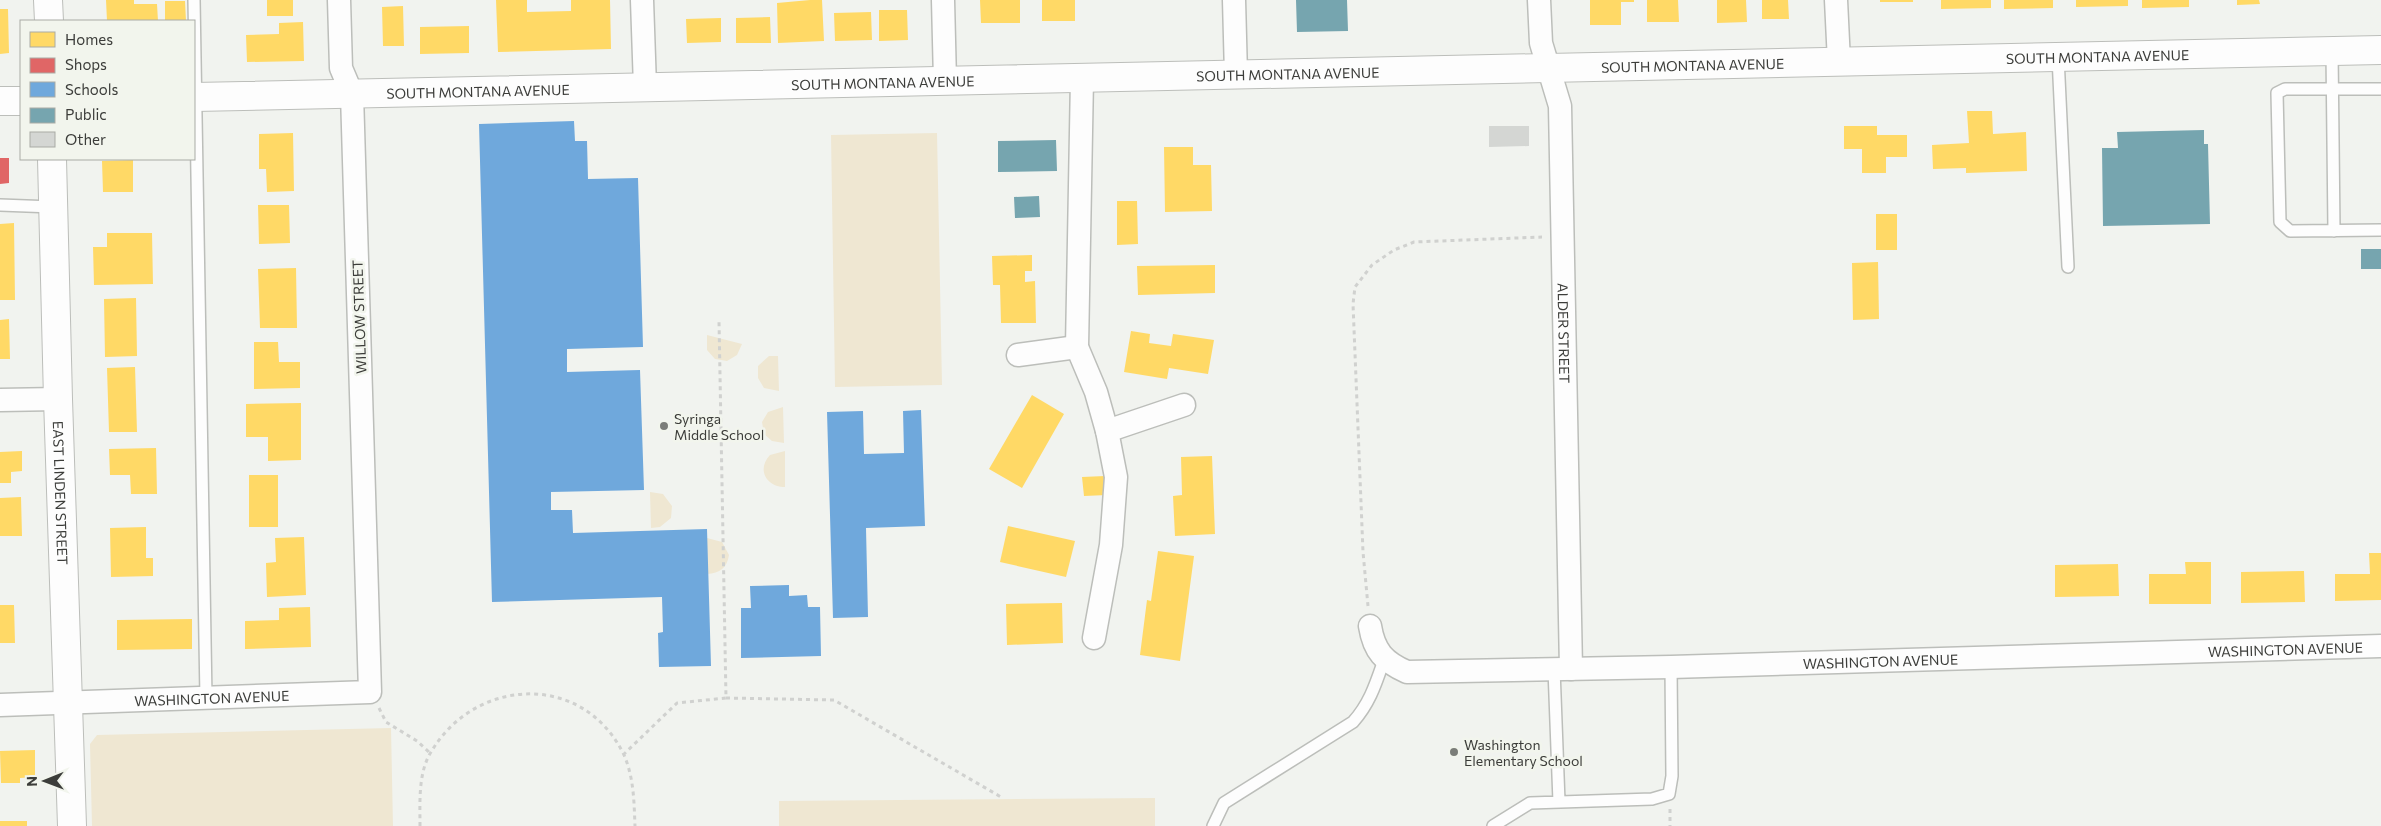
<svg xmlns="http://www.w3.org/2000/svg" width="2381" height="826" font-family="Commissioner,sans-serif">
<rect width="100%" height="100%" fill="#f1f3ef"/>
<!-- green -->
<path fill="#efe7d2" d="M937,133L942,385L835,387L831,135Z
M707,335L742,344L737,355L727,361L715,359L707,350Z
M769,356H778L779,391L764,388L758,378V366Z
M783,407L784,443L772,441L764,434L762,422L768,412Z
M785,451V487C767,487 756,470 770,455Z
M650,492L663,494L672,506L671,518L660,527L651,528Z
M707,538L722,542L729,555C727,568 720,573 707,574Z
M391,728L393,826H92L90,744L97,735Z
M1155,798V826H779V801Z"/>
<!-- homes -->
<path fill="#ffd966" d="M106,0H134V4H157L158,21H107Z
M267,0H293V16H267Z
M496,0H527V12L571,11V0H610L611,49L498,52Z
M810,0H822L824,41L778,43L777,3Z
M980,0H1020V23H981Z
M1042,0H1075V21H1042Z
M1590,0H1634V2H1621V25H1590Z
M1647,0H1678L1679,22H1647Z
M1717,0H1746L1747,22L1717,23Z
M1762,0H1788L1789,19H1762Z
M1880,0H1913V2H1880Z
M1941,0H1991V8L1941,9Z
M2004,0H2053V8L2004,9Z
M2076,0H2128V6L2076,7Z
M2142,0H2189V7L2142,8Z
M2237,0H2259L2260,4L2237,5Z
M165,1H185L186,21H165Z
M403,6L404,46H383L382,7Z
M0,9H8L9,53L0,54Z
M879,10H907L908,40L879,41Z
M871,12L872,40L835,41L834,13Z
M770,17L771,43H736V18Z
M721,18V42L687,43L686,19Z
M303,22L304,61L247,62L246,35L279,34V23Z
M469,26V53L420,54V27Z
M1967,111H1992L1993,134L2026,132L2027,171L1966,173V168L1933,169L1932,145L1969,143Z
M1844,126H1877V135H1907V157H1886V173H1862V149H1844Z
M293,133L294,191L267,192L266,169H259V134Z
M1164,147H1193V165H1211L1212,211L1165,212Z
M133,160V192H103L102,161Z
M1117,201H1137L1138,244L1117,245Z
M258,205H289L290,243L259,244Z
M1876,214H1897V250H1876Z
M14,223L15,300H0V224Z
M107,233H152L153,284L94,285L93,247H107Z
M1032,255V271H1025V282L1035,281L1036,323H1001L1000,285H993L992,256Z
M1878,262L1879,319L1853,320L1852,263Z
M1215,265V293L1138,295L1137,266Z
M296,268L297,328H260L258,269Z
M136,298L137,356L105,357L104,299Z
M9,319L10,359H0V320Z
M1131,331L1150,334L1149,343L1171,346L1173,334L1214,340L1208,374L1169,368L1167,379L1124,372Z
M254,342H278L279,362H300V388L254,389Z
M135,367L137,432H109L107,368Z
M1032,395L1064,414L1022,488L989,469Z
M301,403V460L268,461V437H246V404Z
M156,448L157,494H131L130,475H110L109,449Z
M22,451V471L11,472V483H0V452Z
M1212,456L1215,534L1175,536L1173,496L1182,495L1181,457Z
M249,475H278V527H249Z
M1105,476L1107,495L1084,496L1082,477Z
M21,497L22,536H0V498Z
M1008,526L1075,541L1066,577L1000,562Z
M146,527V558H153V576L111,577L110,528Z
M304,537L306,595L267,597L266,563L276,562L275,538Z
M1158,551L1194,556L1180,661L1140,655L1147,600L1151,601Z
M2369,553H2381V600L2335,601V574H2370Z
M2185,562H2211V604H2149V574H2186Z
M2118,564L2119,596L2055,597V565Z
M2304,571L2305,602L2241,603V572Z
M1062,603L1063,643L1007,645L1006,604Z
M0,605H14L15,643H0Z
M310,607L311,647L245,649V621L279,620V608Z
M192,619V649L117,650V620Z
M35,750V777L20,778V783H1L0,751Z
M0,821H27V826H0Z"/>
<!-- shops -->
<path fill="#e06666" d="M0,158H9V183L0,184Z"/>
<!-- schools -->
<path fill="#6fa8dc" d="M574,121L575,141H587L588,179L638,178L643,347L567,349V372L640,370L644,490L551,492V510H572L573,533L707,529L711,666L659,667L658,633L663,632L662,597L492,602L479,124Z
M921,410L925,526L866,528L868,617L833,618L827,412L863,411L864,454L904,453L903,411Z
M789,585V596L807,595L808,607H820L821,656L741,658V608H751L750,586Z"/>
<!-- public -->
<path fill="#76a5af" d="M1296,0H1347L1348,31L1297,32Z
M2204,130V144H2208L2210,224L2103,226L2102,148H2118L2117,132Z
M1056,140L1057,171L998,172V141Z
M1039,196L1040,217L1015,218L1014,197Z
M2361,249H2381V269H2361Z"/>
<!-- building -->
<path fill="#d4d6d3" d="M1489,126H1529V146L1489,147Z"/>
<g fill="none" stroke-linecap="round" stroke-linejoin="round">
<!-- service casing -->
<g stroke="#bcbeba" stroke-width="14">
<path id="service" d="M194,0L206,698
M2332,51L2334,231
M2058,57L2068,267
M2381,89H2285L2277,93L2280,222L2290,231L2381,230
M0,205L53,207
M1554,669L1559,802
M1213,826L1224,803L1353,722C1370,703 1376,683 1384,660
M1493,826L1530,803L1652,799L1669,794L1672,776L1671,667"/>
</g>
<!-- minor casing -->
<g stroke="#bcbeba" stroke-width="25">
<g id="minor">
<path d="M642,0L645,87"/>
<path d="M943,0L945,81"/>
<path d="M1234,0L1236,75"/>
<path id="s1" d="M1539,0L1541,43L1560,106L1571,669"/>
<path d="M1836,0L1839,62"/>
<path d="M1082,78L1077,347L1096,392L1107,431L1116,477L1111,545L1094,638"/>
<path d="M1018,355L1077,347"/>
<path d="M0,400L58,399"/>
<path d="M1107,431L1184,405"/>
<path id="s2" d="M1370,626C1374,651 1384,662 1407,672L1671,667L2381,646"/>
<path id="s3" d="M0,705L370,692L352,94L341,68L339,0"/>
</g>
</g>
<!-- tertiary casing -->
<g stroke="#bcbeba" stroke-width="30">
<g id="tertiary">
<path id="s4" d="M194,97L2381,50"/>
<path d="M0,101H21"/>
</g>
</g>
<!-- secondary casing -->
<g stroke="#bcbeba" stroke-width="30">
<g id="secondary">
<path d="M48,0L49,21"/>
<path id="s5" d="M52,159L58,399L72,826"/>
</g>
</g>
<!-- path -->
<path stroke="#d0d1cf" stroke-width="3" stroke-dasharray="4 4" stroke-linecap="butt" d="M1368,606L1363,552L1353,304L1355,287L1372,265L1394,250L1414,242L1542,237
M726,698L834,700L1001,797
M379,708L386,722L417,741L430,753
M623,755L677,703L726,698L719,321
M1670,809V826
M420,826C420,802 418,773 431,752C476,676 584,672 624,755C634,778 634,802 635,826"/>
<!-- service -->
<use href="#service" stroke="#fdfdfd" stroke-width="11"/>
<!-- minor -->
<use href="#minor" stroke="#fdfdfd" stroke-width="22"/>
<!-- tertiary -->
<use href="#tertiary" stroke="#fdfdfd" stroke-width="28"/>
<!-- secondary -->
<use href="#secondary" stroke="#fdfdfd" stroke-width="28"/>
</g>
<!-- markers -->
<g fill="#7b7d79" stroke="#f2f5ed" stroke-width="2">
<circle cx="664" cy="426" r="5"/>
<circle cx="1454" cy="752" r="5"/>
</g>
<g text-anchor="middle" dominant-baseline="central" stroke-width="5" stroke-linejoin="round" paint-order="stroke">
<!-- street labels -->
<g font-size="14" fill="#3c3d3a" stroke="#f2f5ed">
<text stroke="none"><textPath href="#s4" startOffset="1904">SOUTH MONTANA AVENUE</textPath></text>
<text stroke="none"><textPath href="#s4" startOffset="1499">SOUTH MONTANA AVENUE</textPath></text>
<text stroke="none"><textPath href="#s4" startOffset="1094">SOUTH MONTANA AVENUE</textPath></text>
<text stroke="none"><textPath href="#s4" startOffset="689">SOUTH MONTANA AVENUE</textPath></text>
<text stroke="none"><textPath href="#s4" startOffset="284">SOUTH MONTANA AVENUE</textPath></text>
<text transform="translate(359 317) rotate(-92)">WILLOW STREET</text>
<text stroke="none"><textPath href="#s1" startOffset="336">ALDER STREET</textPath></text>
<text stroke="none"><textPath href="#s5" startOffset="334">EAST LINDEN STREET</textPath></text>
<text stroke="none"><textPath href="#s2" startOffset="941">WASHINGTON AVENUE</textPath></text>
<text stroke="none"><textPath href="#s2" startOffset="536">WASHINGTON AVENUE</textPath></text>
<text stroke="none"><textPath href="#s3" startOffset="212">WASHINGTON AVENUE</textPath></text>
</g>
<!-- poi labels -->
<g font-size="14" fill="#3c3d3a" stroke="#f2f5ed" text-anchor="start">
<text x="674" y="418">Syringa<tspan x="674" dy="16">Middle School</tspan></text>
<text x="1464" y="744">Washington<tspan x="1464" dy="16">Elementary School</tspan></text>
</g>
</g>
<!-- legend -->
<rect x="20" y="20" width="175" height="140" fill="#f2f5ed" stroke="#a9aba5"/>
<rect x="30" y="32" width="25" height="15" fill="#ffd966" stroke="#a9aba5"/>
<text x="65" y="45" font-size="15" fill="#3c3d3a">Homes</text>
<rect x="30" y="58" width="25" height="15" fill="#e06666" stroke="#a9aba5"/>
<text x="65" y="70" font-size="15" fill="#3c3d3a">Shops</text>
<rect x="30" y="82" width="25" height="15" fill="#6fa8dc" stroke="#a9aba5"/>
<text x="65" y="95" font-size="15" fill="#3c3d3a">Schools</text>
<rect x="30" y="108" width="25" height="15" fill="#76a5af" stroke="#a9aba5"/>
<text x="65" y="120" font-size="15" fill="#3c3d3a">Public</text>
<rect x="30" y="132" width="25" height="15" fill="#d4d6d3" stroke="#a9aba5"/>
<text x="65" y="145" font-size="15" fill="#3c3d3a">Other</text>
<!-- north arrow -->
<g transform="translate(45 781) rotate(269)" stroke="#f2f5ed" stroke-width="4" paint-order="stroke">
<path d="M0-4L9 19L0 12L-9 19Z" fill="#3c3d3a"/>
<text y="-8" font-size="14" font-weight="bold" text-anchor="middle" fill="#3c3d3a">N</text>
</g>
</svg>
